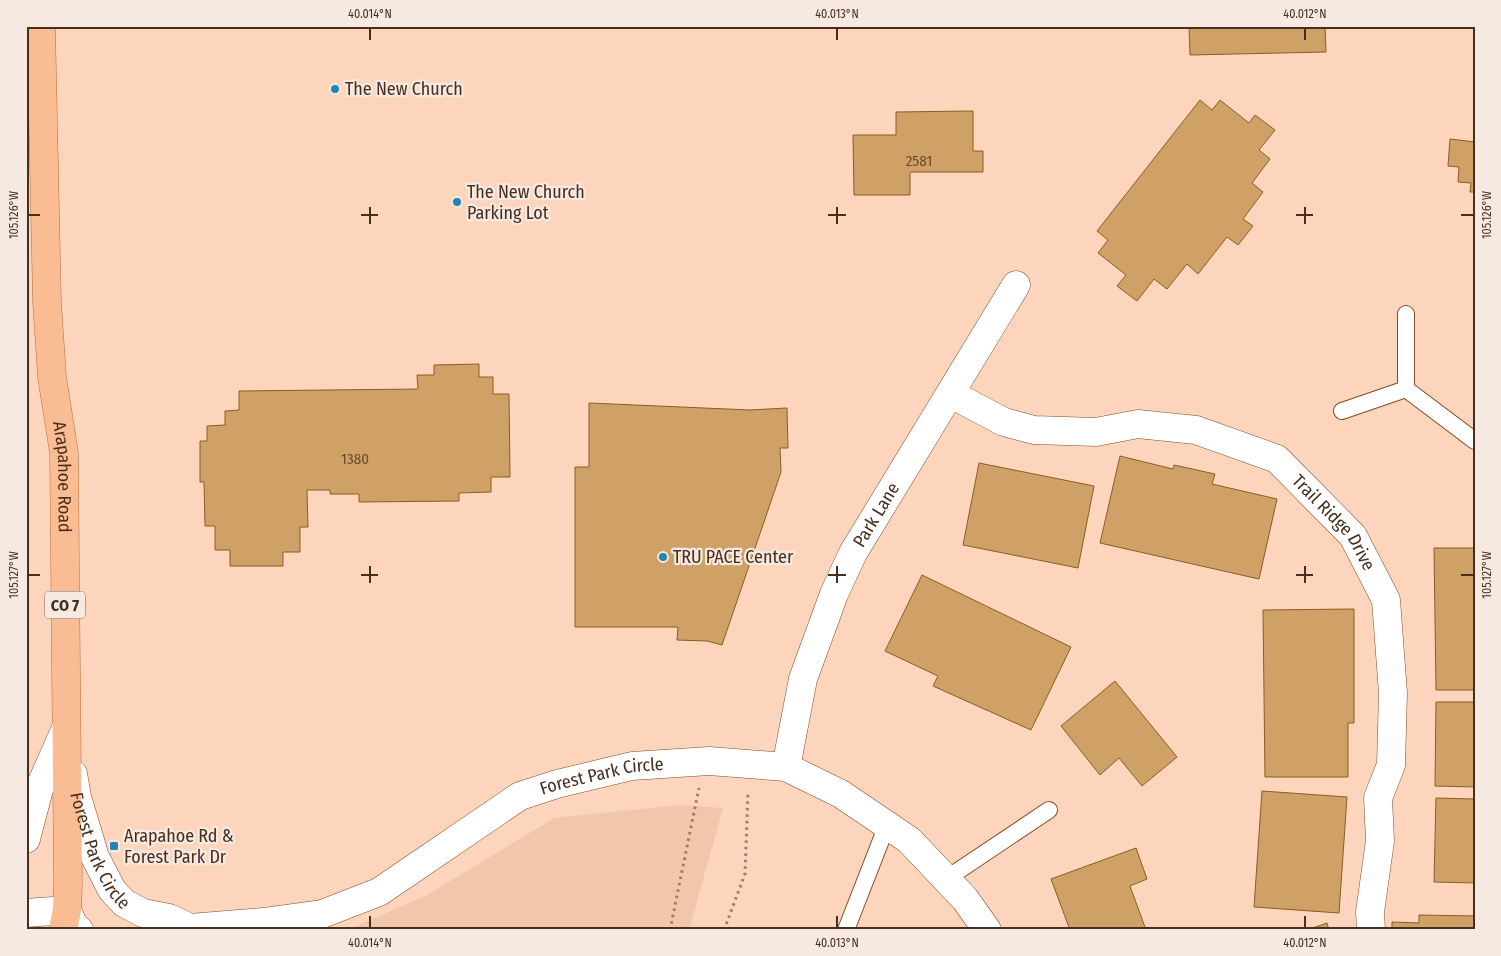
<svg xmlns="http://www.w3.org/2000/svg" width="1501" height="956" font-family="'Fira Sans Condensed',sans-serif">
<rect width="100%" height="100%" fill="#fdd5bd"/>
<!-- built -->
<path fill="#f2c6ab" d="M679,805L723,808L689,930H347L427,895L554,818Z"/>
<!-- building -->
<path fill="#cfa167" stroke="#885e22" d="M1189,26H1325L1326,52L1190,55Z
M1200,100L1212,110L1220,100L1249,123L1255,115L1275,130L1259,150L1270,159L1252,183L1263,192L1243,219L1253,226L1238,245L1227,237L1198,274L1187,264L1167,289L1154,279L1137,301L1117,286L1126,275L1098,253L1108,240L1097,231Z
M973,111V151H983V172H910V195H854L853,135H896V112Z
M1450,139L1475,142V192H1470L1471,183L1458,182L1459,167L1448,166Z
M479,364V377H493V394H509L510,477H491V492L459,493V501L359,502V494H330V490H307L308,527H300V552H283V566H230V550H215V526H205L204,482H200V441H207V426L225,425V411L239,410V391L418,389L417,375H434V365Z
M589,403L750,410L787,408L788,448H780L781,472L722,645L707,641L677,640L678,627H575V467H589Z
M1120,456L1173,469L1174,465L1215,474L1212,484L1277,499L1259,579L1100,543Z
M979,463L1094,486L1078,568L963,545Z
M1434,548H1475V690H1436Z
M922,575L1071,647L1031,730L933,686L938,676L885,651Z
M1354,609V723H1348V777H1265L1263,610Z
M1115,681L1177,757L1142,786L1119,758L1100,775L1061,726Z
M1436,702H1475V787L1435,786Z
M1262,791L1347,797L1339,913L1254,907Z
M1436,798L1475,799V883L1434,882Z
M1136,848L1147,879L1130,886L1146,930H1070L1051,879Z
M1419,915L1475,916V930H1392V922L1419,923Z
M1327,923L1329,930H1307Z"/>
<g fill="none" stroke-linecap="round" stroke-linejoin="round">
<!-- lane casing -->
<g stroke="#844b25" stroke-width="18">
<path id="lane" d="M1406,314V389
M1406,389L1475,441
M1342,411L1406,389
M946,879L1049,810
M846,930L887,825"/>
</g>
<!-- street casing -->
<g stroke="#844b25" stroke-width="29">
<g id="street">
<path id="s1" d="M951,394L1004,422L1034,430L1096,432L1138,424L1196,430L1277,459L1353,536L1386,600L1393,693L1391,765L1378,798L1380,841L1370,912L1371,930"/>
<path id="s2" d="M786,767L803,679L834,594L853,553L1016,285"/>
<path id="s3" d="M73,774L77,797L95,857L112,890L124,903L143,913L169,918L190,928L263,922L322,914L379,892L520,796L557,784L632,766L709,761L786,767L841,794L909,840L965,899L987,930"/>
<path d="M26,839L39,789L66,728"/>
<path d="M26,913L67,910L73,924L79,930"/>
</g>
</g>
<!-- primary casing -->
<g stroke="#b96e3a" stroke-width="29">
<g id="primary">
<path id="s4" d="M41,26L47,302L52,377L64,453L68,885L67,910L63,930"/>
</g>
</g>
<!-- path -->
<path stroke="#9d7d68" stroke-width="3" stroke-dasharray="2.5 4" stroke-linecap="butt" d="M670,930L699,788
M724,930L745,874L748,792"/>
<!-- lane -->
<use href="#lane" stroke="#fff" stroke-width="16"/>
<!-- street -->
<use href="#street" stroke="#fff" stroke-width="28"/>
<!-- primary -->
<use href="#primary" stroke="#fabc92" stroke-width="28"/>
</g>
<!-- ticks -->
<path fill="none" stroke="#472e1d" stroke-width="2" d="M370,28V40M837,28V40M1305,28V40M370,207V224M837,207V224M1305,207V224M28,215H40M361,215H378M828,215H846M1296,215H1313M1461,215H1474M370,566V583M837,566V583M1305,566V583M28,575H40M361,575H378M828,575H846M1296,575H1313M1461,575H1474M370,916V928M837,916V928M1305,916V928"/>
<!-- markers -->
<g fill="#2284af" stroke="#f6e9e1" stroke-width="2">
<circle cx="335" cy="89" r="5"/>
<circle cx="457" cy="202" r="5"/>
<circle cx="663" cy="557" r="5"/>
<rect x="109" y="841" width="10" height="10" rx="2.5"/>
</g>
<g text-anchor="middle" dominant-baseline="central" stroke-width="4.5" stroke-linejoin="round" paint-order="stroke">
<!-- number labels -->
<g font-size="15" fill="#694b30">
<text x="919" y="161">2581</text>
<text x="355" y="459">1380</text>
</g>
<!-- shield labels -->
<rect fill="#f6e9e1" stroke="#7c6658" stroke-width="1" x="45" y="591.5" width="40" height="27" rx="4"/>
<g font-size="16" font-weight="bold" fill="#472e1d">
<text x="65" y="605">CO 7</text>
</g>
<!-- poi labels -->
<g font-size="18" fill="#472e1d" stroke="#f6e9e1" text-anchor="start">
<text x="345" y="89">The New Church</text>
<text x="467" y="192">The New Church<tspan x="467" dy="21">Parking Lot</tspan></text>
<text x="673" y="557">TRU PACE Center</text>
<text x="124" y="836">Arapahoe Rd &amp;<tspan x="124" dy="21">Forest Park Dr</tspan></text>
</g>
<!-- street labels -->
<g font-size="18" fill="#472e1d" stroke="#f6e9e1">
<text stroke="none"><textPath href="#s4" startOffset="452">Arapahoe Road</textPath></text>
<text stroke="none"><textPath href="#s2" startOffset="270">Park Lane</textPath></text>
<text stroke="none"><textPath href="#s1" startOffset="426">Trail Ridge Drive</textPath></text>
<text stroke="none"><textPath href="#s3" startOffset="661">Forest Park Circle</textPath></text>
<text stroke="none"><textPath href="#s3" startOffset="82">Forest Park Circle</textPath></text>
</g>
</g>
<!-- border -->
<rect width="1501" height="956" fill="none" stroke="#f6e9e1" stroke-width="55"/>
<rect x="28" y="28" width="1446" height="900" fill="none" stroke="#472e1d" stroke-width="2"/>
<g font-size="12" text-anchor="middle" fill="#472e1d">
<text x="370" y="18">40.014°N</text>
<text x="837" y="18">40.013°N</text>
<text x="1305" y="18">40.012°N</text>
<text transform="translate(1487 215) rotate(-90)" y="4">105.126°W</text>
<text transform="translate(14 215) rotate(-90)" y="4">105.126°W</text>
<text transform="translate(1487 575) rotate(-90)" y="4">105.127°W</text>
<text transform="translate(14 575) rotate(-90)" y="4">105.127°W</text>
<text x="370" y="947">40.014°N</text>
<text x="837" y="947">40.013°N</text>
<text x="1305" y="947">40.012°N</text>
</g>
</svg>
